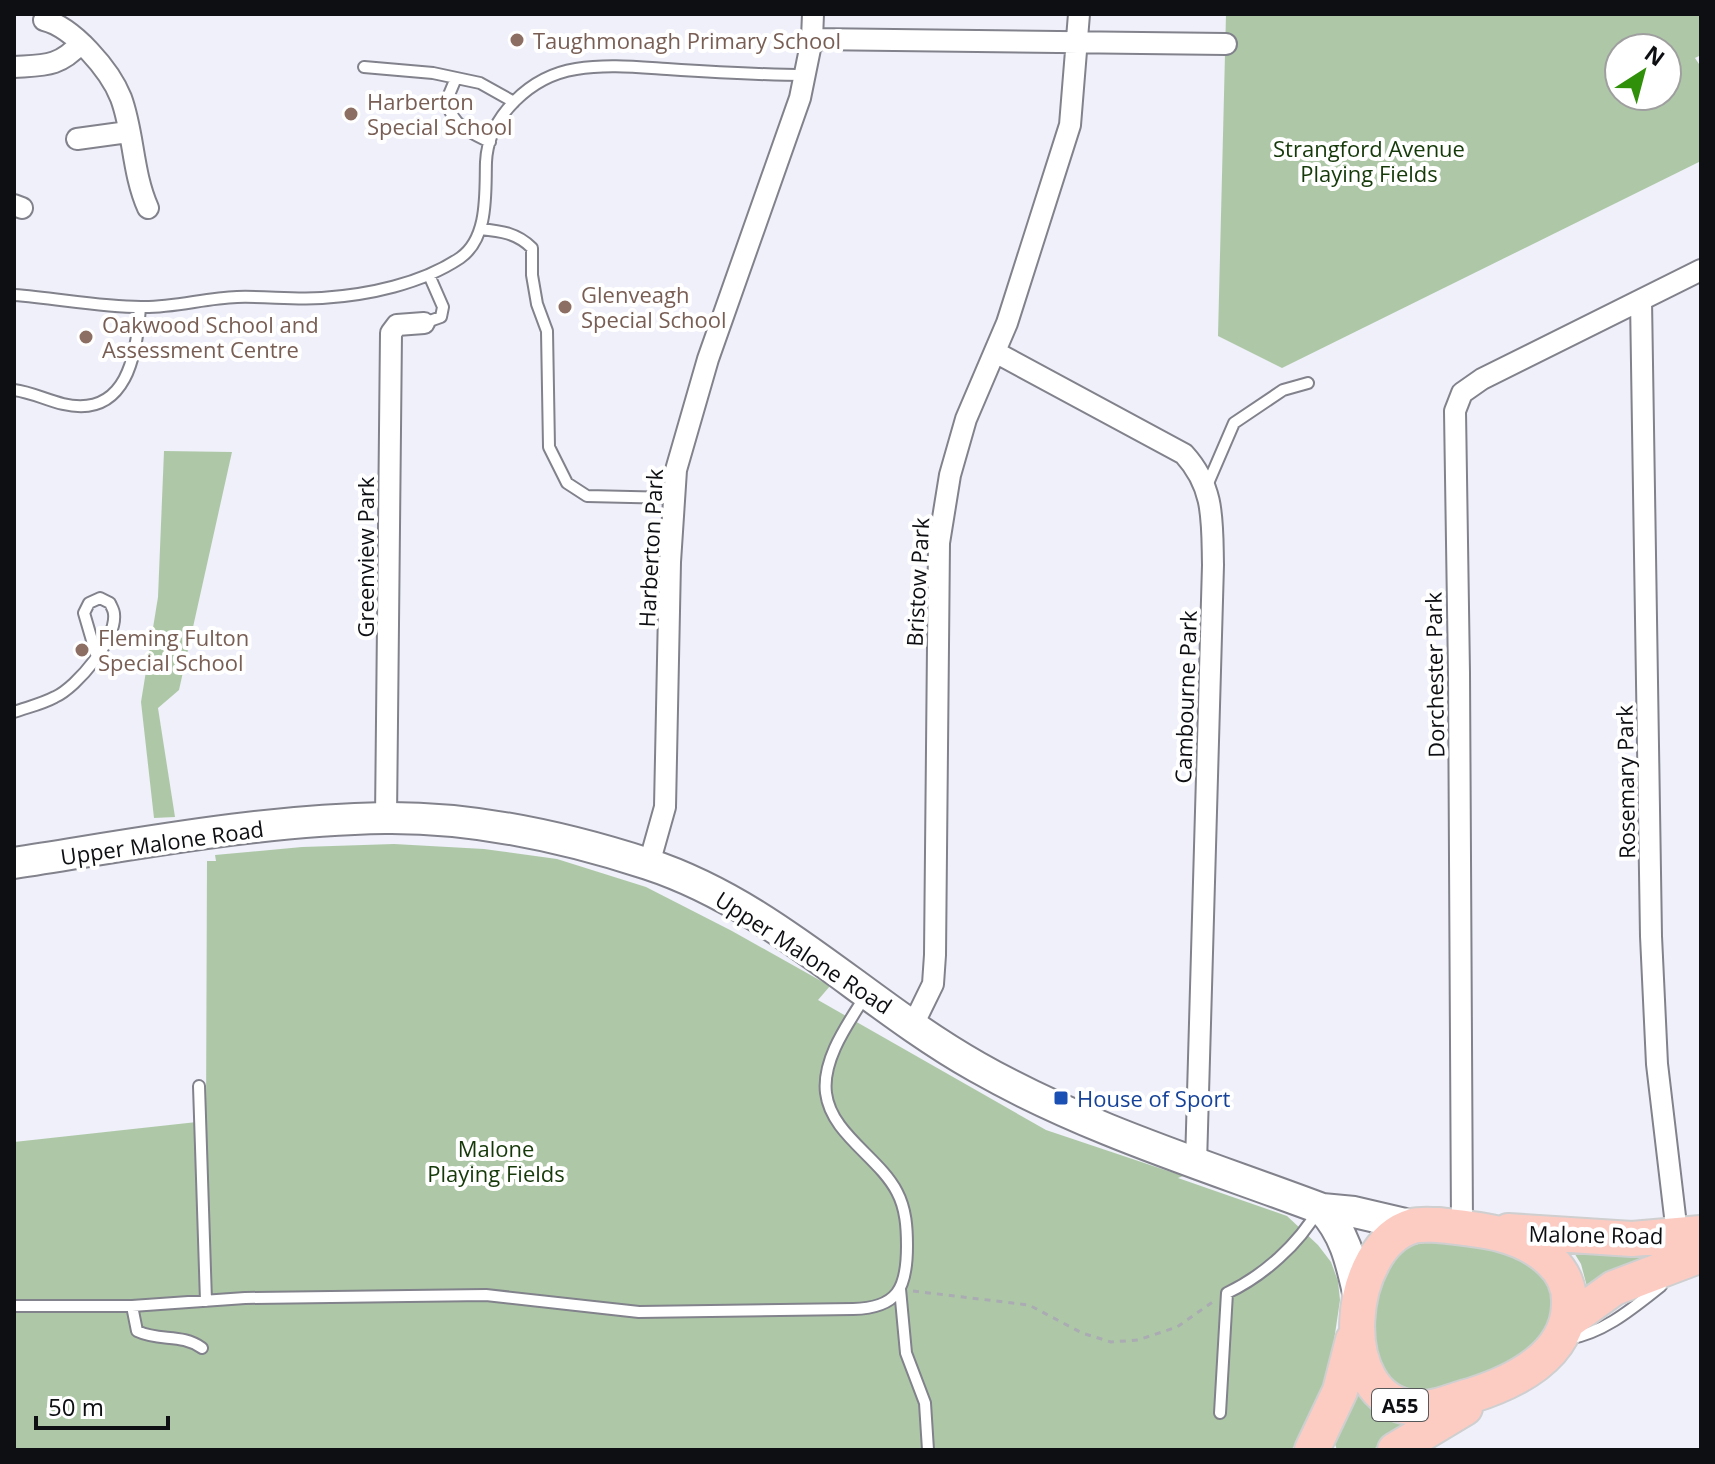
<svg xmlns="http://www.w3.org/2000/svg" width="1715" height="1464" font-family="'Open Sans',sans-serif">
<rect width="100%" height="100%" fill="#eff0fa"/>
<!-- green -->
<path fill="#aec8a7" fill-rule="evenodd" d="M1226,14H1701V55L1695,58L1701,67V161L1282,368L1218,336ZM1619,48H1667V96H1619Z
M164,451L232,452L179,690L158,708L175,817L154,818L141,702L158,597Z
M394,844L484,849L557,859L646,887L732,931L830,986L818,1000L1046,1130L1183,1176L1178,1178L1287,1216L1318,1245L1331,1262L1338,1281L1340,1300L1331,1361L1320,1393L1296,1444L1291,1450H14V1142L206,1121L207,861H216L215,855L302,847Z
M1426,1242L1513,1249L1532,1257L1560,1300L1545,1335L1522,1353L1451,1395L1435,1400L1385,1379L1371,1341L1379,1278L1389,1260L1407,1247Z
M1568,1243L1658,1254L1589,1294L1581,1264Z
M1354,1384L1372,1406L1407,1428L1372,1450H1337L1332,1436Z"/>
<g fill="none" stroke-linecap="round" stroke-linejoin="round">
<!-- service casing -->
<g stroke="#81828b" stroke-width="14">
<path id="service" d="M364,67L433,73L480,83L514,102
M456,78L446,102C455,127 467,131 490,142
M480,229C501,231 517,233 532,248V275L537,304L547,331L549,447L567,483L587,496L674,498
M14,295C56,298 99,307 141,307C173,308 205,298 237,297C265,296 294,300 322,298C368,295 421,284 460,258C489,238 485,192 486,162C488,116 531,76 576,69C606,64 636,67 667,69C713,72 759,75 806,75
M424,323L441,317L443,307L429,275
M14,390C31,392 46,400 63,404C127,419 137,354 140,307
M1206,488L1234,423L1283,390L1308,383
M14,712C28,707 42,704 55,697C77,687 117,639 114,614C114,610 111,606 110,603L100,598L89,603L84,613L96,654
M199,1086L206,1301
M900,1289L906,1353L925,1403L928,1450
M14,1306H132L245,1298L486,1295L639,1312L853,1309C898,1308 907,1288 907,1246C907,1228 906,1209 897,1192C879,1157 831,1134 826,1093C822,1060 847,1025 864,998
M132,1306L137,1331C160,1342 181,1333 202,1348
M1568,1339C1604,1333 1633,1308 1661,1286V1279
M1220,1413L1227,1293C1263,1276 1299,1244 1318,1210"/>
</g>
<!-- minor casing -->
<g stroke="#81828b" stroke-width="24">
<path id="minor" d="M44,20C73,27 110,70 121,98C134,133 132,172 148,208
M812,39L1226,44
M14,67C45,65 59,67 81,43
M77,139L128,132
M14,205L22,208
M1641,300L1651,936L1657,1064L1678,1242
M995,352L1184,454C1215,488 1212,521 1213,565L1196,1164
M386,818L391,333L397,325L424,323
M649,864L665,807L670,562L676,470L708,359L800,98L812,39L813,14
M913,1025L933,984L935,955L939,543L950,475L966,419L1007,323L1070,125L1079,14
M1462,1227L1459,673L1455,411L1462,393L1482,379L1701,270"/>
</g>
<!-- secondary casing -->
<g stroke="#81828b" stroke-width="34">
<path id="secondary" d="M14,863C137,844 260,820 385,818C473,817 565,837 648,864C773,905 865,1004 977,1067C1086,1129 1205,1165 1322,1209L1354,1212L1414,1226
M1322,1209C1347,1235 1352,1267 1360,1301"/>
</g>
<!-- trunk casing -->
<g stroke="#cfcfd0" stroke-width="38">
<path id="trunk" d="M1438,1225C1477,1229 1521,1232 1551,1261C1564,1273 1570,1289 1569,1305C1568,1356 1514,1382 1473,1395C1454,1400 1434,1410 1414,1408C1331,1399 1346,1245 1413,1226C1420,1224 1430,1225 1438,1225Z
M1508,1231L1632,1239L1701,1233
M1567,1322L1614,1288L1701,1255
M1312,1450L1340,1391L1353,1340
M1395,1450L1465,1408"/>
</g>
<!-- path -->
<path stroke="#aaabb3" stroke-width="3" stroke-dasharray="6 6" stroke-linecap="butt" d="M913,1291L1029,1305L1082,1333L1111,1342L1138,1340L1177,1327L1214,1301"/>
<!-- service -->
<use href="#service" stroke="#fff" stroke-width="10"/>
<!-- minor -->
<use href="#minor" stroke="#fff" stroke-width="20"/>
<!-- secondary -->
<use href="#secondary" stroke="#fff" stroke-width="30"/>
<!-- trunk -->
<use href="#trunk" stroke="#fcccc3" stroke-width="34"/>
</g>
<!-- markers -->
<g fill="#8d6e63" stroke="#fff" stroke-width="3">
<circle cx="517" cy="40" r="8"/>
<circle cx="351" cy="114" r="8"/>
<circle cx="565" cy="307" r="8"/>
<circle cx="86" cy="337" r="8"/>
<circle cx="82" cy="650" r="8"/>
</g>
<rect fill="#1a4fb4" stroke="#fff" stroke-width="3" x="1053" y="1090" width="16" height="16" rx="4"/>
<g text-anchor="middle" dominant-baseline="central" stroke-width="8" stroke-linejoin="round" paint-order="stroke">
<!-- shield labels -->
<rect fill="#fff" stroke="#565759" stroke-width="2" x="1372" y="1389" width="56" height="32" rx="6"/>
<g font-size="20" font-weight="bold" fill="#0e0f12">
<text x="1400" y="1405">A55</text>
</g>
<!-- education labels -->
<g font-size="22" fill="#785e54" stroke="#fff" text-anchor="start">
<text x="533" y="40">Taughmonagh Primary School</text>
<text x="367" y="101">Harberton<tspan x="367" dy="25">Special School</tspan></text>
<text x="581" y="294">Glenveagh<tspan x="581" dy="25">Special School</tspan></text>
<text x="102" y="324">Oakwood School and<tspan x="102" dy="25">Assessment Centre</tspan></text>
<text x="98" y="637">Fleming Fulton<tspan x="98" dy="25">Special School</tspan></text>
</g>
<!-- park labels -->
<g font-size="22" fill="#153909" stroke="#fff">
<text x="1369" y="148">Strangford Avenue<tspan x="1369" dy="25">Playing Fields</tspan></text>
<text x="496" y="1148">Malone<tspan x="496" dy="25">Playing Fields</tspan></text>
</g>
<!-- street labels -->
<g font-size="22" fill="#0e0f12" stroke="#fff">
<text transform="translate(650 548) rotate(-87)">Harberton Park</text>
<text transform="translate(365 557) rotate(-90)">Greenview Park</text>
<text transform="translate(917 582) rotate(-87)">Bristow Park</text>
<text transform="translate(1434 675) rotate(-91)">Dorchester Park</text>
<text transform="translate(1185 697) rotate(-88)">Cambourne Park</text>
<text transform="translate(1625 782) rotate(-91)">Rosemary Park</text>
<text transform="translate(162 842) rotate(-8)">Upper Malone Road</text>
<text transform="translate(804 952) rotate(33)">Upper Malone Road</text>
<text transform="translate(1596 1234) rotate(1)">Malone Road</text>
</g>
<!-- transit labels -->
<g font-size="22" fill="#164399" stroke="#fff" text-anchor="start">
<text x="1077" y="1098">House of Sport</text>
</g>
</g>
<!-- border -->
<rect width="1715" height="1464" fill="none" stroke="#0e0f12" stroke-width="32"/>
<!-- north arrow -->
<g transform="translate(1643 72) rotate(36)"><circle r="38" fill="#ffffff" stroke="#9f9fa0" stroke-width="2"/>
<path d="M0-6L14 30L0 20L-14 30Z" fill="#309009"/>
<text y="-12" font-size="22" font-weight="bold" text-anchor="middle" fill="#0e0f12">N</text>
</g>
<!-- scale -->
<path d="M36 1416v12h132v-12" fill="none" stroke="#0e0f12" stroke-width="4"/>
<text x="48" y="1416" font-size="24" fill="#0e0f12" stroke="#ffffff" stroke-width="6" paint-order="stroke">50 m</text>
</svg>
